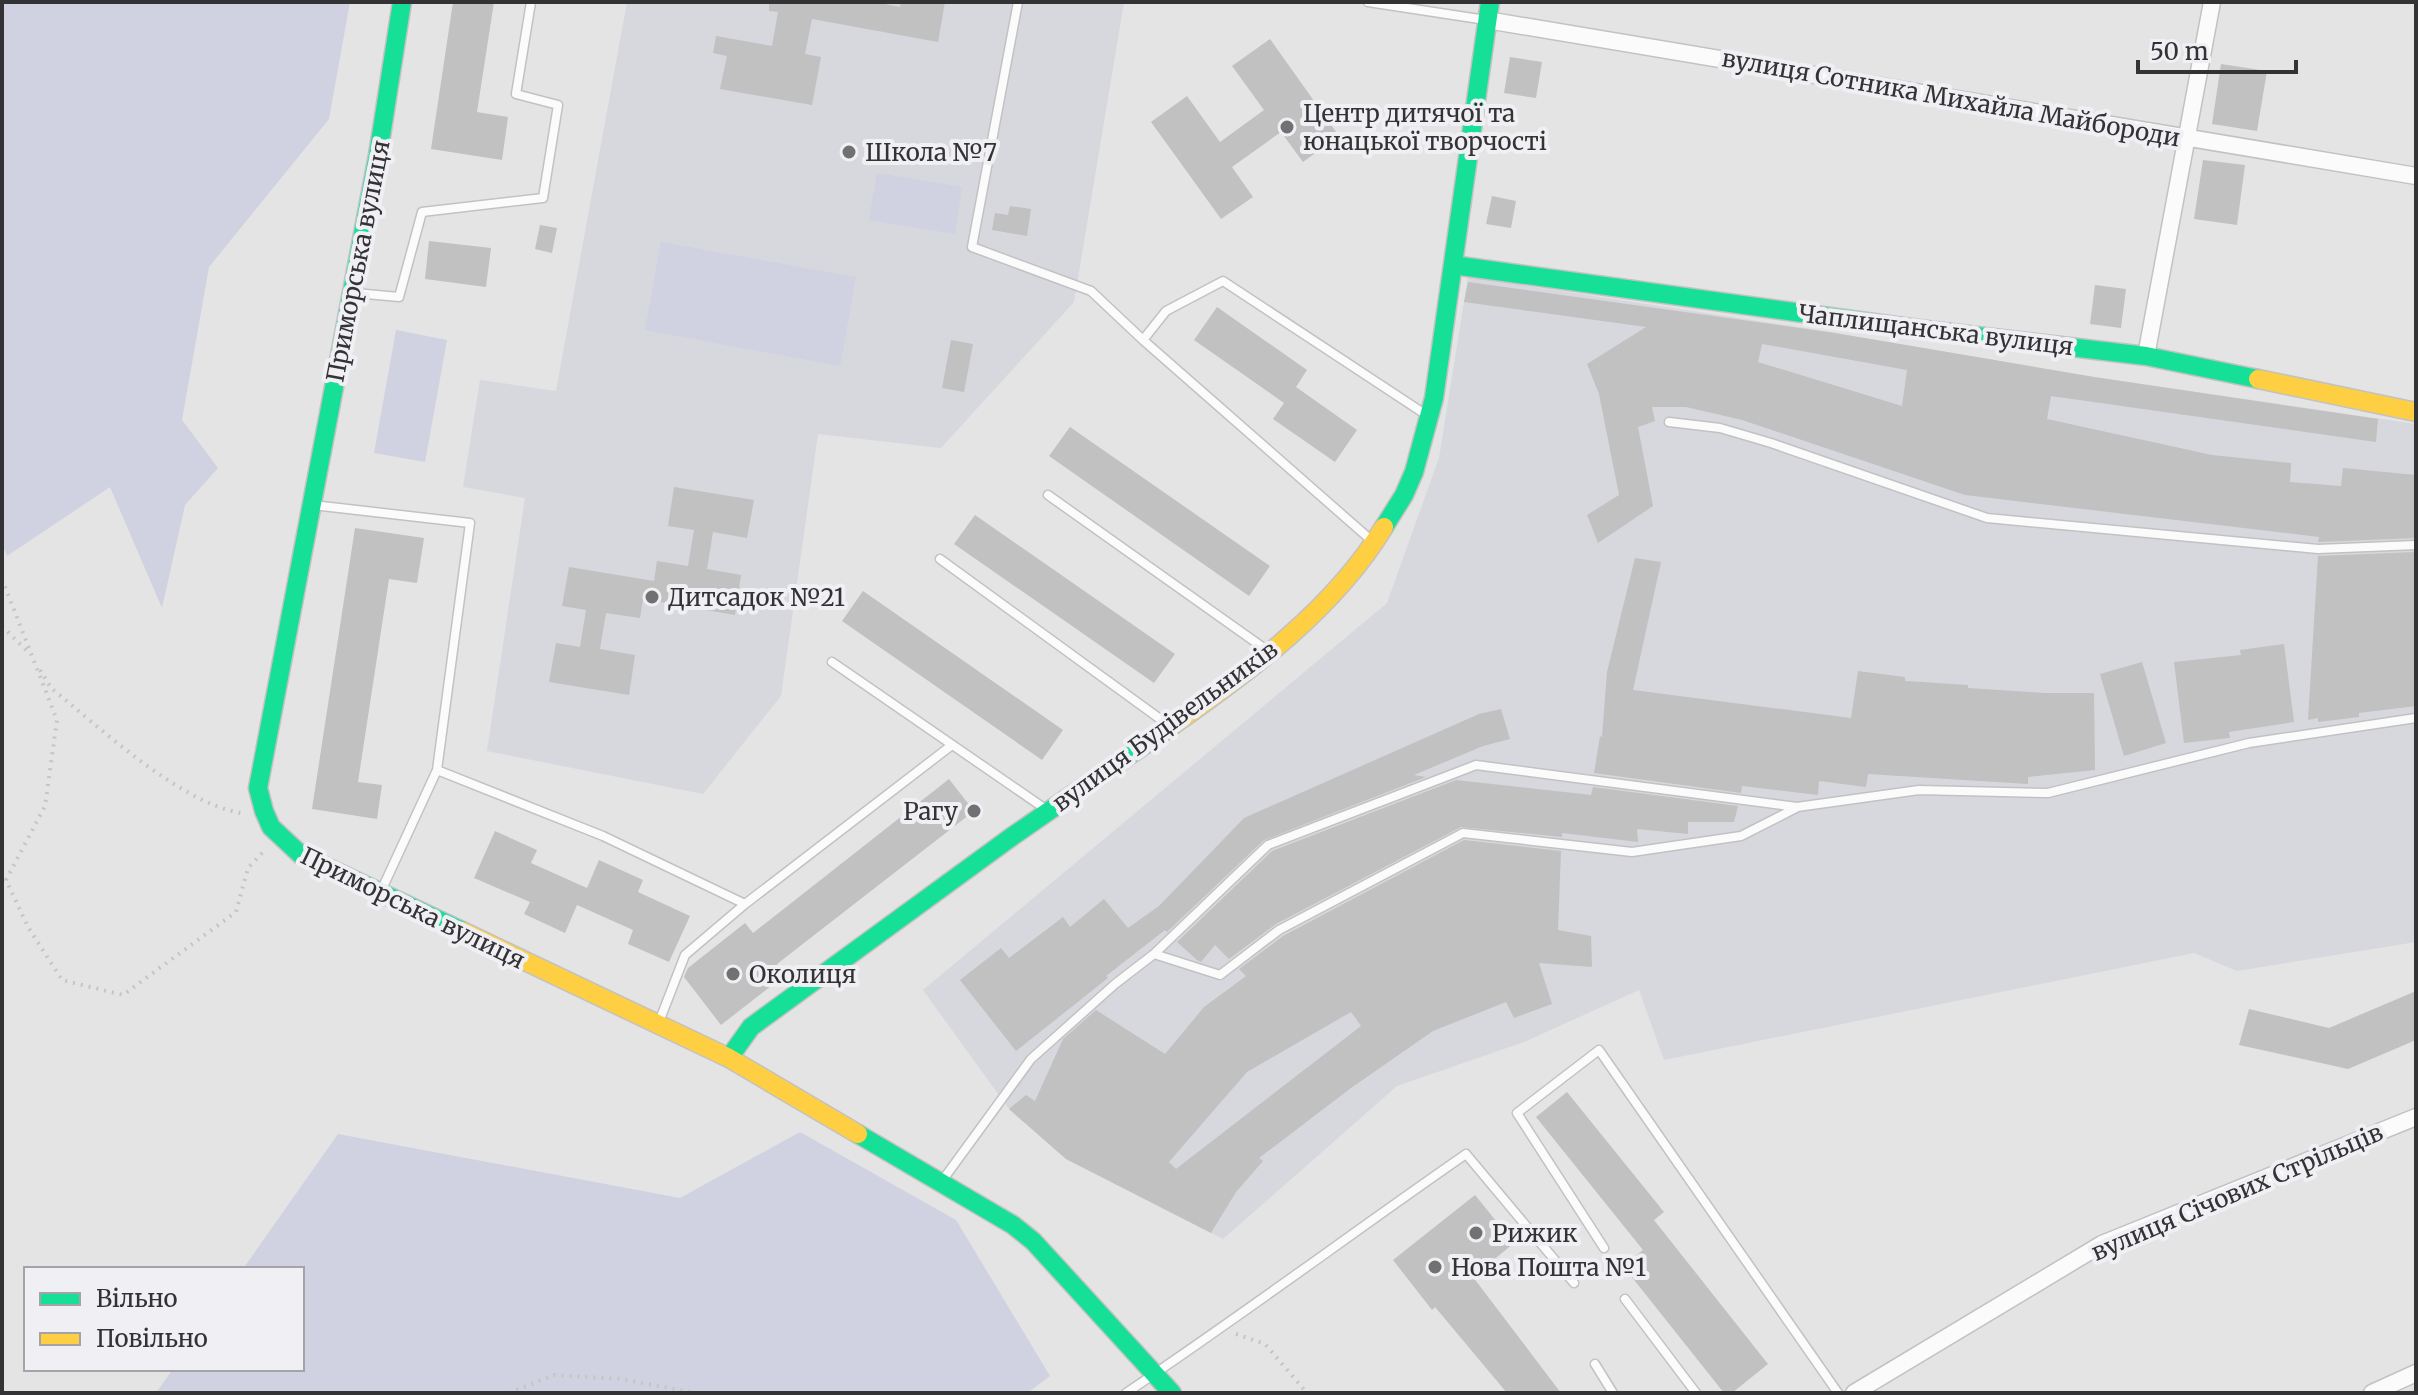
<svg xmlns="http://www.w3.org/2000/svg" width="2418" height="1395" font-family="Merriweather,serif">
<rect width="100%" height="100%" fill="#e4e4e5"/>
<!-- built -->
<path fill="#d7d7de" d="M627,2H1124L1074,302L941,448L818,434L781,696L703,794L487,751L525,498L463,487L480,380L556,391Z
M1468,277L1812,329L2094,377L2416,424V942L2237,971L2194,953L1664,1060L1639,990L1524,1042L1397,1086L1223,1239L1066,1159L1009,1109L923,990L1387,603L1439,458Z"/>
<!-- green -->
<path fill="#d0d1e1" d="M2,2H350L329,119L209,267L182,420L218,468L185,505L162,608L110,487L7,556L2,543Z
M877,173L962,187L955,234L869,220Z
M661,242L856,277L840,366L645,330Z
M396,330L447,340L425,462L374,453Z
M800,1132L956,1220L1050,1376L1027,1393H156L173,1369H302V1269H243L338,1134L680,1198Z"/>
<!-- building -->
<path fill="#c1c1c1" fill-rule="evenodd" d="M453,2H494L477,112L508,117L502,160L431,149Z
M769,2H875L900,7L901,2H945L938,42L812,19L805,54L821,57L812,105L720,89L727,56L713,53L716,36L772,46L778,12L769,11Z
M1270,39L1339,136L1303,162L1281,132L1232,167L1253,197L1221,219L1151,122L1187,96L1220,142L1264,110L1232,66Z
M1510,57L1542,62L1536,98L1504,93Z
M2221,64L2267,71L2257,131L2212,124Z
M2203,160L2245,165L2237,225L2194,219Z
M1492,196L1516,201L1511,228L1486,224Z
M1010,206L1031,209L1027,236L992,230L995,213L1008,215Z
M540,225L557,228L552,253L535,249Z
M429,241L491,248L486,287L425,279Z
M1468,282L1835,333L2094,377L2378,419L2376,442L2051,396L2047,419L2212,455L2291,463L2290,482L2341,486L2343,468L2416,475V538L2318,542L2319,537L1965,495L1742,420L1686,407H1652L1655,421L1638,427L1653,506L1598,543L1587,515L1619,495L1599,394L1587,364L1646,327L1464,302ZM1762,344L1907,370L1902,406L1758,362Z
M2095,285L2126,289L2121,328L2090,324Z
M1217,307L1307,370L1296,387L1357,430L1335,462L1273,419L1284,403L1194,340Z
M951,340L973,344L964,392L942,388Z
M1070,427L1270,566L1249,596L1049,456Z
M674,487L754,500L747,538L713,532L707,569L741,575L735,615L643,599L640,618L606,613L600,649L635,655L629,695L549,682L556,643L580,647L586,610L562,606L569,567L654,581L657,561L688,566L694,530L668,526Z
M975,515L1175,654L1154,683L954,544Z
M355,528L424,538L417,583L389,579L358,782L382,785L377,819L312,809Z
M2416,552V706L2359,713V717L2318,722V718L2308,720L2318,556Z
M1635,558L1661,562L1633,690L1851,718L1858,671L1905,677V681L1968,685V688L2045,693H2094L2095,770L2028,777V784L1868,774L1866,787L1819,781L1818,795L1742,786L1741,793L1594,773L1600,736L1602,737L1607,672Z
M863,591L1063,730L1042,760L842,621Z
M2284,644L2294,722L2229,732L2230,738L2184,743L2174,662L2241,655L2240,650Z
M2142,662L2166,743L2124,756L2100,674Z
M1501,709L1510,739L1483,746L1414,775L1426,777L1264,840L1167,932L1165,930L1106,976L1108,978L1016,1051L960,980L1001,948L1009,958L1063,917L1070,927L1104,899L1128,928L1159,906L1244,818L1479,714Z
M949,779L974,811L777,964L785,975L721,1025L684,977L688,968L745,923L753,933Z
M1456,780L1591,795L1593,787L1738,806L1734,822H1688V834L1637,829L1638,842L1562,833V837L1461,827L1276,924L1229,959L1215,945L1201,962L1197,960L1177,942L1272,851Z
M495,831L537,850L531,863L587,888L599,860L643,880L638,892L690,916L669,962L628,944L633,930L577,905L565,933L524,914L530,902L474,878Z
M1464,840L1561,851L1558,930L1591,936L1592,967L1539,963L1552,1004L1514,1018L1506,1002L1433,1031L1351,1088L1259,1158L1263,1161L1236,1192L1211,1233L1066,1159L1009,1109L1026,1095L1035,1101L1063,1039L1096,1010L1165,1054L1204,1007L1246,976L1239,969L1283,936ZM1351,1012L1361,1026L1176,1169L1169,1162L1247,1072Z
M2416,991V1040L2348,1069L2239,1045L2249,1009L2329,1028Z
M1567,1092L1664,1212L1654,1220L1768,1364L1732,1393H1724L1623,1266L1643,1250L1536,1117Z
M1475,1195L1514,1243L1473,1277L1561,1393H1507L1435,1307L1432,1310L1393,1260Z"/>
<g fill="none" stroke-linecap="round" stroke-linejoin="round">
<!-- lane casing -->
<g stroke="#c2c2c3" stroke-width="11">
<path id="lane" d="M1018,2L972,247L1091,291L1143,340
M1368,2L1486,20
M355,293L399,297L422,212L543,198L558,105L516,94L531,2
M1669,422L1720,428L1771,443L1987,518L2318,549L2416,545
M1048,495L1268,651
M313,505L470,523L437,770
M1371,540L1143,340L1166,311L1223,281L1428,416
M940,559L1167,724
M832,662L1044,808
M382,889L437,770L603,836L745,904
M1154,954L1220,975L1279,930L1463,833L1632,852L1741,836L1796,808
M659,1022L685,955L745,904L952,745
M942,1181L1031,1059L1115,984L1154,954L1268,845L1476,765L1797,807L1919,790L2048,793L2249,743L2416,718
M1604,1248L1517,1113L1599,1050L1838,1393
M1625,1299L1696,1393
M1595,1364L1613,1393
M1126,1393C1241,1316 1352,1233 1466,1154L1574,1283"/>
</g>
<!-- street casing -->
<g stroke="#c2c2c3" stroke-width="19">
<path id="street" d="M1487,20L2416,176
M2146,356L2212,2
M1854,1393L2102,1244L2416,1117
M2372,1393L2416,1373"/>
</g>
<!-- fast casing -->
<g stroke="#c2c2c3" stroke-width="21">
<path id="fast" d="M402,2L378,155L258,788L264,811L271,827L301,855L462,931
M1453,265L1918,329L2146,356L2258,379
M1384,527L1404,495L1414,472L1434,398L1490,2
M729,1058L751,1027L1010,838L1173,725
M858,1134L1013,1225L1033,1241L1172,1393"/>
</g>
<!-- slow casing -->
<g stroke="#c2c2c3" stroke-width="21">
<path id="slow" d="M2258,379L2416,412
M1173,725C1250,671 1334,609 1384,527
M462,931L729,1058L858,1134"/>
</g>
<!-- path -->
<path stroke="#c5c5c6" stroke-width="4" stroke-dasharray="2 6" stroke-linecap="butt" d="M2,579L57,720L45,806L6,880L28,927L62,980L123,995L236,912L248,868L265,850
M2,626L29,653
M40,670L51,688C99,727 180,803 241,813
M1236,1334L1265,1344L1307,1393
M509,1393L554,1375L621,1379L696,1393"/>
<!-- lane -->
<use href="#lane" stroke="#fbfbfb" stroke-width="8"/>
<!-- street -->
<use href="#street" stroke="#fbfbfb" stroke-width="16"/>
<!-- fast -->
<use href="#fast" stroke="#16e098" stroke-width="18"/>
<!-- slow -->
<use href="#slow" stroke="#ffcf43" stroke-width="18"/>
</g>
<!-- markers -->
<g fill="#717173" stroke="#f0f0f4" stroke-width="3">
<circle cx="1287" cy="127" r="8"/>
<circle cx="849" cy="152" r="8"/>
<circle cx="652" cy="597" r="8"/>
<circle cx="974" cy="811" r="8"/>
<circle cx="733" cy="974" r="8"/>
<circle cx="1476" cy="1233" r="8"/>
<circle cx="1435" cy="1267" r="8"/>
</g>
<g text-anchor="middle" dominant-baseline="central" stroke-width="8" stroke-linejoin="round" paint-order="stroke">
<!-- street labels -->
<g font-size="24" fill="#333335" stroke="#f0f0f4">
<text transform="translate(1951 98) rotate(10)">вулиця Сотника Михайла Майбороди</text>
<text transform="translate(358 261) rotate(-79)">Приморська вулиця</text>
<text transform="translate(1936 330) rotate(7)">Чаплищанська вулиця</text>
<text transform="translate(1165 726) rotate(-36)">вулиця Будівельників</text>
<text transform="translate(413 908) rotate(26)">Приморська вулиця</text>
<text transform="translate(2237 1192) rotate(-23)">вулиця Січових Стрільців</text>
</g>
<!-- poi labels -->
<g font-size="24" fill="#333335" stroke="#f0f0f4" text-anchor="start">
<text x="1303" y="113">Центр дитячої та<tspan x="1303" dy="28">юнацької творчості</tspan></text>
<text x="865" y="152">Школа №7</text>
<text x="668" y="597">Дитсадок №21</text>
<text x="958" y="811" text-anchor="end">Рагу</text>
<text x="749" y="974">Околиця</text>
<text x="1492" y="1233">Рижик</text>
<text x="1451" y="1267">Нова Пошта №1</text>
</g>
</g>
<!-- border -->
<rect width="2418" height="1395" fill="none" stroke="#333335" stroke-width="8"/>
<!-- legend -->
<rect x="24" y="1267" width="280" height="104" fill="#f0f0f4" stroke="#a4a4a8" stroke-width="2"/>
<rect x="40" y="1293" width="40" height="12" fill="#16e098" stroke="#a4a4a8" stroke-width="2"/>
<text x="96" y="1307" font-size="24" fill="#333335">Вільно</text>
<rect x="40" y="1333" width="40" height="12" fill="#ffcf43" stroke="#a4a4a8" stroke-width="2"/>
<text x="96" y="1347" font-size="24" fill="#333335">Повільно</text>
<!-- scale -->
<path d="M2138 60v12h158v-12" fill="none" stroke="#333335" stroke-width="4"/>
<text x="2150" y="60" font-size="24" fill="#333335" stroke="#f0f0f4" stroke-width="6" paint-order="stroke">50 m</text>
</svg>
